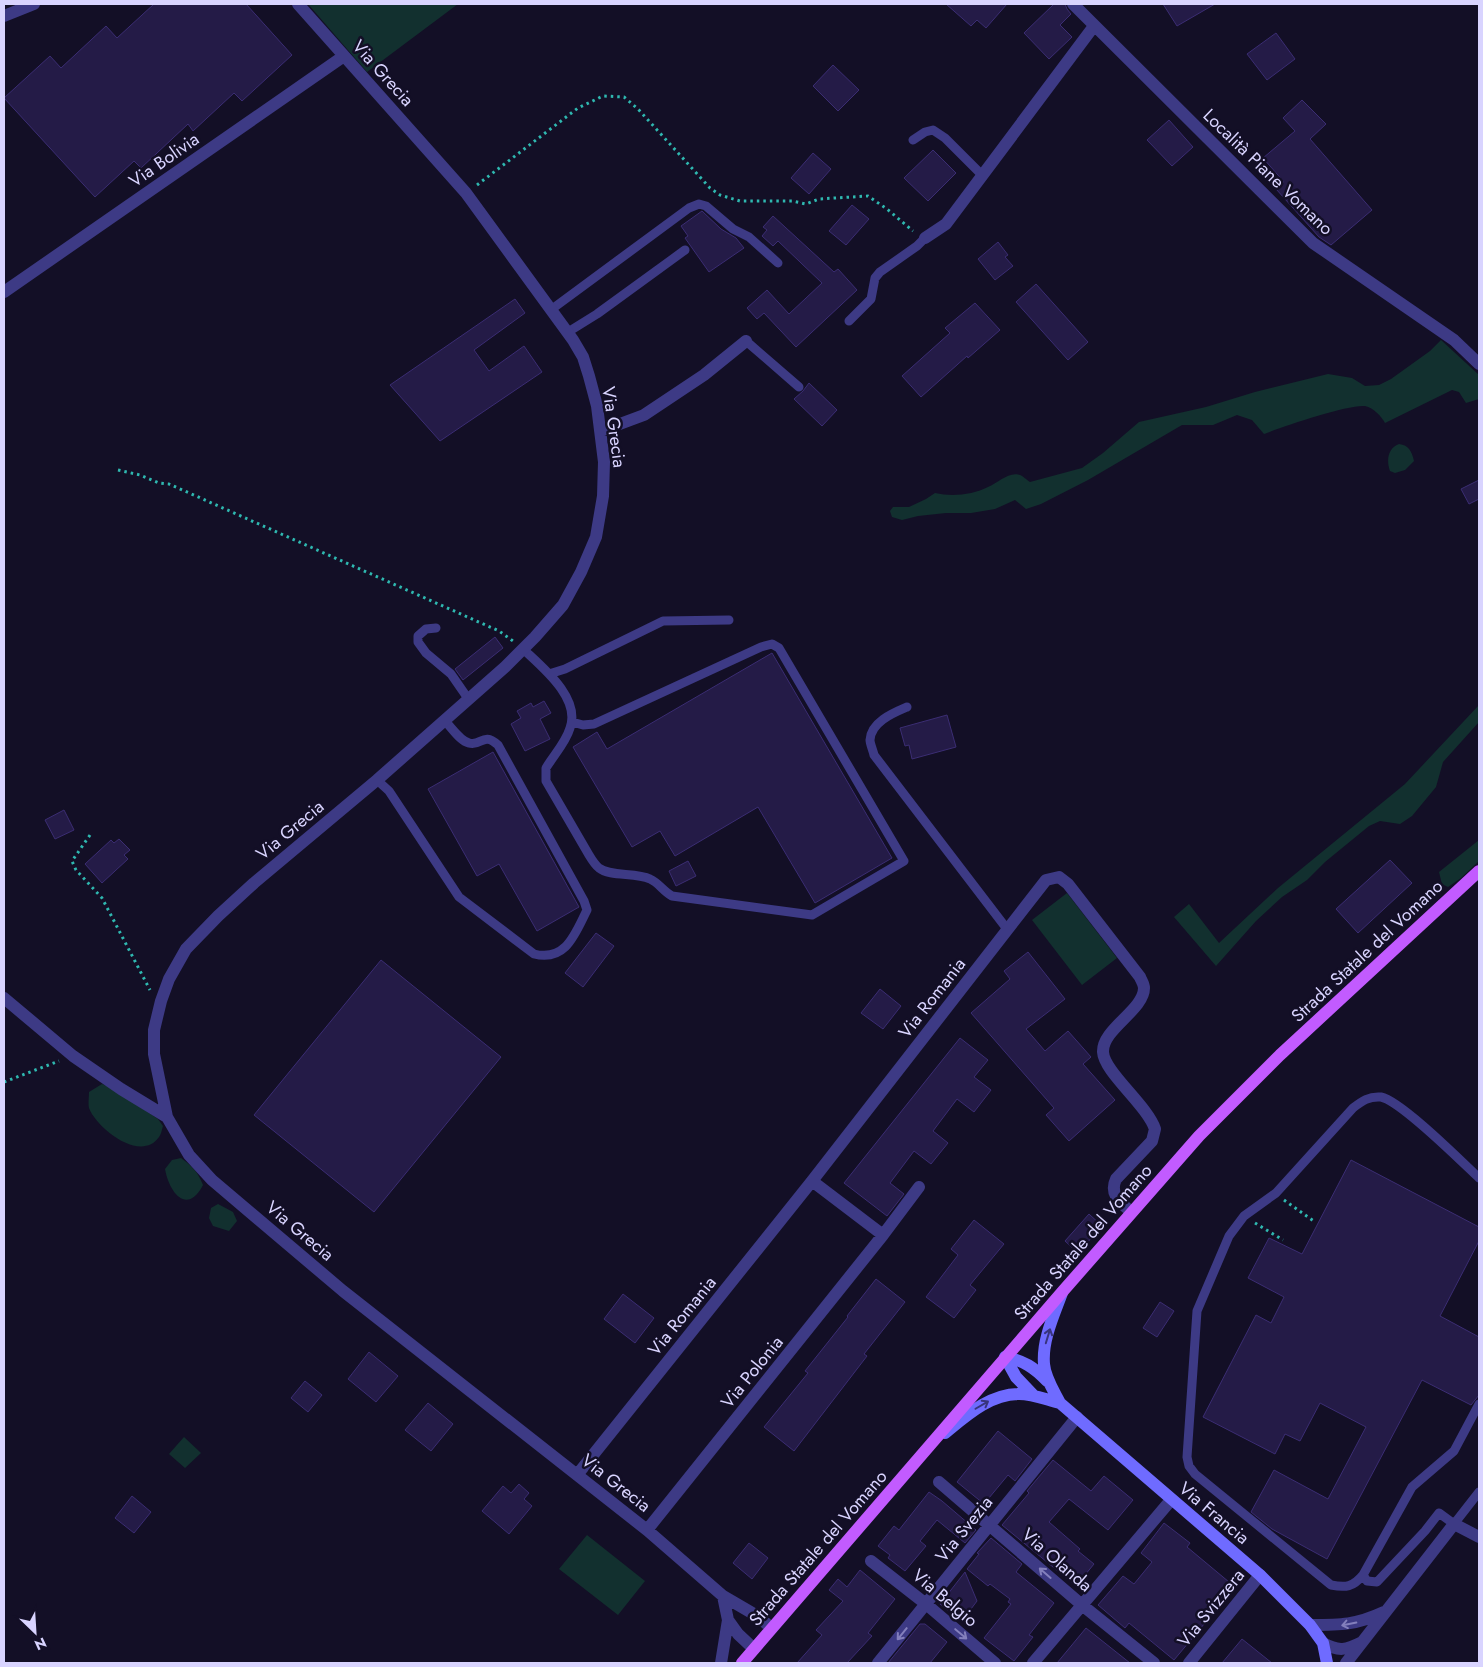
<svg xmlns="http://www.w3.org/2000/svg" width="1483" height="1667" font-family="Jost,sans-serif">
<rect width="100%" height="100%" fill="#130f26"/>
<!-- green -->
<path fill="#12302f" d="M308,4H458L367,72Z
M1441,340L1479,375V399L1466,403L1459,392L1452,390L1385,423C1381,416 1374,408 1365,406C1349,404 1281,427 1264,434L1252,420L1237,415L1213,425H1182L1088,480L1041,504L1026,509L1015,500L995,509L971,513H946L918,516L902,520L892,517L890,511L893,507H909L926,499L935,493C951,497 973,495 988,487C998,483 1009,471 1020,475C1023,476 1027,480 1030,482L1082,468L1103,453L1139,422L1206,407L1255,392L1328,374L1352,378L1365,386L1379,385L1391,379L1430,351Z
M1399,444C1409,445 1412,452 1414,461L1405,470L1395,473L1390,471C1386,460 1388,448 1399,444Z
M1479,705V722L1443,762L1436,787L1412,816L1400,824L1380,821L1369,826L1325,862L1307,880L1282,897L1256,921L1216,966L1174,917L1189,904L1219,943L1278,888L1405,784Z
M1479,840V861L1461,878L1448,887L1442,884L1439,872Z
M1067,893L1117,958L1082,985L1032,920Z
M102,1084L112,1088L158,1119L163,1126C162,1129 161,1135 159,1137C141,1163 97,1129 89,1108C88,1104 89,1097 89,1092Z
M181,1158C192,1166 198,1172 203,1185C187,1216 169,1192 165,1169L172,1160Z
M218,1204L233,1212L237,1221L229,1231L213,1226L209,1218L211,1208Z
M184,1437L201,1453L185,1468L169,1454Z
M587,1535L645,1581L618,1615L559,1569Z"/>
<!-- building -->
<path fill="#241b47" stroke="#3b2d73" d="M154,4H246L292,55L242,101L234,93L193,131L188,124L141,168L134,161L95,197L4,98L50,56L61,68L106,26L117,38Z
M946,4H1007L986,28L977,20L971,26Z
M1054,4H1065L1067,9L1071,14L1060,25L1072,37L1049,59L1024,33Z
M1163,4H1215L1177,26Z
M1276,33L1295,59L1267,80L1247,54Z
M833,65L859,90L838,111L813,86Z
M1302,100L1326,124L1310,139L1372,210L1331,245L1319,237L1276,189L1284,182L1263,158L1295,131L1283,118Z
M1169,120L1193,147L1172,166L1147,140Z
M933,150L956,173L928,201L904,178Z
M813,153L831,169L809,194L791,178Z
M852,205L869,219L846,245L829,231Z
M702,211L721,229L736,238L744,248L709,272L685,238L688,236L681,226Z
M773,216L834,272L838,269L857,290L796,347L764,313L757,319L747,308L767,290L789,314L822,283L778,241L773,246L762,236L767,230L763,227Z
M998,242L1008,255L1005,257L1013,266L995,280L978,259Z
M1036,284L1088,342L1068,360L1016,302Z
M515,299L525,313L474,350L489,371L524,346L542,372L440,441L390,385Z
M975,303L1000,330L968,358L967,356L921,397L902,376L950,333L945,328Z
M809,383L837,410L822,426L794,399L803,391Z
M1479,480V499L1469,504L1461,489Z
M495,637L503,648L463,680L455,669Z
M772,653L892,858L815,903L758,807L675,856L660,831L632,847L573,747L597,732L607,749Z
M544,701L551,713L540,719L550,739L525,751L511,724L521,718L517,711L531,703L533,707Z
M947,715L956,747L912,759L909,745L905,746L900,728Z
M493,752L579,907L537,931L499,864L477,876L428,789Z
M64,810L74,830L55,839L45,820Z
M119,839L130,850L124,855L128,859L102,883L85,864L111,840L114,843Z
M1390,860L1412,883L1358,933L1336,909Z
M688,861L696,876L676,886L669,871Z
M596,933L614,946L583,987L565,973Z
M1028,952L1065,999L1026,1029L1045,1051L1068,1031L1091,1057L1083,1064L1115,1100L1069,1141L1046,1115L1054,1108L971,1013L1010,979L1004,971Z
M381,960L501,1057L374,1212L254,1115Z
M880,989L901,1006L883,1029L861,1013Z
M960,1038L988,1060L974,1077L991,1090L974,1112L957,1099L933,1131L948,1143L931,1164L914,1151L890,1183L904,1194L887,1216L844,1183Z
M1351,1160L1479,1227V1241L1440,1316L1479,1337V1395L1471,1405L1422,1380L1327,1559L1272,1529L1251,1512L1274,1470L1328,1499L1366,1427L1320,1403L1300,1441L1285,1434L1275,1454L1203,1417L1256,1315L1271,1323L1284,1297L1248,1278L1269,1238L1302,1254Z
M1089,1214L1102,1226L1078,1253L1065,1241Z
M974,1220L1004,1244L970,1285L976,1290L954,1318L926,1297L958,1255L951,1249Z
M876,1279L905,1302L864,1354L867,1356L794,1451L764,1427L808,1373L805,1371L848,1317L847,1316Z
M623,1294L654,1318L635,1343L604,1319Z
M1160,1302L1174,1311L1157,1337L1143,1328Z
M369,1352L398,1376L376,1402L348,1379Z
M305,1381L322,1395L308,1412L291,1398Z
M428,1403L453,1424L431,1451L405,1430Z
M998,1431L1032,1459L1015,1481L1008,1475L984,1504L957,1482Z
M1053,1460L1091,1491L1104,1476L1133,1500L1108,1530L1069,1499L1049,1522L1080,1549L1078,1551L1094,1564L1076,1586L1002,1525L1029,1493L1027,1491Z
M519,1484L529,1493L524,1499L532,1506L509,1534L482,1511L503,1486L511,1493Z
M929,1492L942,1501L976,1530L965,1543L937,1520L920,1541L926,1546L905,1571L888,1558L890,1555L878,1546L894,1526L899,1530Z
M132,1496L151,1512L134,1533L115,1518Z
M1164,1523L1190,1543L1187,1547L1235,1587L1174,1660L1129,1623L1125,1628L1098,1605L1123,1576L1134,1584L1152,1562L1141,1553Z
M991,1538L1022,1564L1016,1572L1054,1603L1029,1635L1033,1637L1014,1661L984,1638L1011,1604L1008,1602L1010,1599L990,1584L988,1586L967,1569L979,1554L977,1553Z
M749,1543L768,1558L752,1579L733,1563Z
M860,1570L895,1599L868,1633L872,1636L847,1663H797L822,1635L816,1630L843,1601L829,1590L838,1579L847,1587Z
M965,1572L977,1601L962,1621L940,1604Z
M920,1624H925L947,1642L930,1663H888Z
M1086,1628L1130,1663H1057Z
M1242,1639L1272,1663H1222Z"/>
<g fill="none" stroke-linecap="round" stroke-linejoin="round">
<!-- path -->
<path stroke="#2fb8b0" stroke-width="3" stroke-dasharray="2.5 4" stroke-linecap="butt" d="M477,185L578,108L603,96L624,97L638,109L710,188L720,195L740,201H792L806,204L819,199L868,196L887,209L913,231
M118,470L140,475L159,483L169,484L499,631L513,641
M90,835L72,861L76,870L102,898L150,990
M4,1082L59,1061
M1284,1200L1315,1222
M1255,1223L1283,1240"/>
<!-- lane -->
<path stroke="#3d3a85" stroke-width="9" d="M913,140L925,132L933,130L945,138L983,176
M552,309L689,208L699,204L706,206L733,229L749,237L778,263
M849,321L871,299L875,278L880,272L917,246L925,238
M568,332L597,314L685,250
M746,341L799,387
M436,628L426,629L418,636V642L426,653L451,674L469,700
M523,649C542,667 581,698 570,728C566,742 554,755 546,768V781L589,855C592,860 595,865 599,868C610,877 636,872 650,879C659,883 663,891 672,896L812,915L904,861L779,648L772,644L761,647L594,724L583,725L572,722
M549,674L565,669L663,621L729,620
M907,707C893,713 871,722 870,740C870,744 873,750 874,755L1007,929
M377,780L389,791L459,897L534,954C566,962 575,934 587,910L584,901L498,745C483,731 481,747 469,743C460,741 452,728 445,721
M1479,1404L1454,1451L1412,1487L1363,1575L1367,1581L1377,1582L1425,1531L1439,1513L1454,1524L1479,1492
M1363,1575C1353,1587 1346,1588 1331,1585L1195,1474L1189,1466L1187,1457L1197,1311L1229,1236L1244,1216L1276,1193L1353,1108C1362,1101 1369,1096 1381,1097C1401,1101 1461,1161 1479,1178"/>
<!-- street -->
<path stroke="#3d3a85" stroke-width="12" d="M298,4L466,193L573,340L583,357L589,376L597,406L604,462L603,496L596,537L581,572L563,605L535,637L505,667L377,780L254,883L218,916L186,949L169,979L161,1001L154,1030V1054L167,1117L189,1155L212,1180L343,1291L647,1530L723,1596L759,1617L771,1628
M1073,4L1313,243L1454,340L1479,364
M4,16L34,4
M925,238L946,224L1094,26
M4,292L344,56
M601,431L644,415L704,375L746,341
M4,998L73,1056L121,1089L167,1117
M883,1235L919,1187
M577,1475L812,1181L1046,880L1059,877L1068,884L1140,977C1141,980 1144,984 1144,988C1144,1010 1102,1029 1103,1052C1104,1072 1147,1105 1155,1129L1152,1141L1116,1179C1109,1194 1120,1202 1131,1212
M939,1482L1082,1605L1154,1663
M647,1530L883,1235L812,1181
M871,1561L926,1604L995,1663
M728,1620L738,1634L754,1649
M1310,1625C1341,1625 1356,1625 1384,1612
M1323,1643C1339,1652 1346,1650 1362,1642
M721,1663L728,1620L723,1596
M878,1663L1077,1417
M1033,1663L1171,1500
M1189,1663L1260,1575
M1346,1663L1454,1524L1479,1537"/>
<!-- secondary -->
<path stroke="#6f6bff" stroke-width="12" d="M1062,1293C1054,1315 1042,1340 1044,1364C1045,1378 1054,1391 1060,1403L1260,1575L1310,1625L1323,1643L1327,1663
M1005,1357C1023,1360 1035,1368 1047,1381
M1005,1357L1016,1377L1034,1396
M945,1433C967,1415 990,1394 1019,1394C1033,1394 1047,1400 1060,1403"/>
<!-- primary -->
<path stroke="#c25bff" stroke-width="12" d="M742,1663L1063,1291L1199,1136L1280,1055L1479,871"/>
</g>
<!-- one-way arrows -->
<defs><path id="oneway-shaft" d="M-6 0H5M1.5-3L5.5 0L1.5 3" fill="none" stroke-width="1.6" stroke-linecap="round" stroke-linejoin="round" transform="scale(1.25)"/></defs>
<g stroke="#38347d">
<use href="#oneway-shaft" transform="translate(1048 1336) rotate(-73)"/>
<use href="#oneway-shaft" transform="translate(982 1405) rotate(-30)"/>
</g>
<g stroke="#837fbc">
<use href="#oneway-shaft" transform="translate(1045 1573) rotate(-139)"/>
<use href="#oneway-shaft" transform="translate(1349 1624) rotate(169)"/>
<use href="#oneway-shaft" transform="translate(902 1634) rotate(129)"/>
<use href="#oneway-shaft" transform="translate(961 1634) rotate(40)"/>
</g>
<g text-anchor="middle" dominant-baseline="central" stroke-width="5" stroke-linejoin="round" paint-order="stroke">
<!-- street labels -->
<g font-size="18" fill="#d9d4ff" stroke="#130f26">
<text transform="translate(383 73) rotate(48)">Via Grecia</text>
<text transform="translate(164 160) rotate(-35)">Via Bolivia</text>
<text transform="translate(1268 172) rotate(44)">Località Piane Vomano</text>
<text transform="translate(614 427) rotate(82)">Via Grecia</text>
<text transform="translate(290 830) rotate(-40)">Via Grecia</text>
<text transform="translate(1367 951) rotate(-43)">Strada Statale del Vomano</text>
<text transform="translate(932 998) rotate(-52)">Via Romania</text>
<text transform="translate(300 1231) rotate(40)">Via Grecia</text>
<text transform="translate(1083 1242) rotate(-49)">Strada Statale del Vomano</text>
<text transform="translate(682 1316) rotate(-51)">Via Romania</text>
<text transform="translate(752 1372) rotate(-51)">Via Polonia</text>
<text transform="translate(616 1483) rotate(38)">Via Grecia</text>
<text transform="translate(1214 1513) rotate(40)">Via Francia</text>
<text transform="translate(964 1529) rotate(-51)">Via Svezia</text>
<text transform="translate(818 1548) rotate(-49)">Strada Statale del Vomano</text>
<text transform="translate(1057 1560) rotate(41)">Via Olanda</text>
<text transform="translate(945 1598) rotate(40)">Via Belgio</text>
<text transform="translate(1211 1608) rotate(-51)">Via Svizzera</text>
</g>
</g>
<!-- border -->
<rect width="1483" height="1667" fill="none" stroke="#d9d4ff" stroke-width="10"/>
<!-- north arrow -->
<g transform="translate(35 1632) rotate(155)" stroke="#130f26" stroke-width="4" paint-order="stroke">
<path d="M0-4L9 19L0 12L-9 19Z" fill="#d9d4ff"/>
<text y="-8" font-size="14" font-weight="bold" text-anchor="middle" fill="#d9d4ff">N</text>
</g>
</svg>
